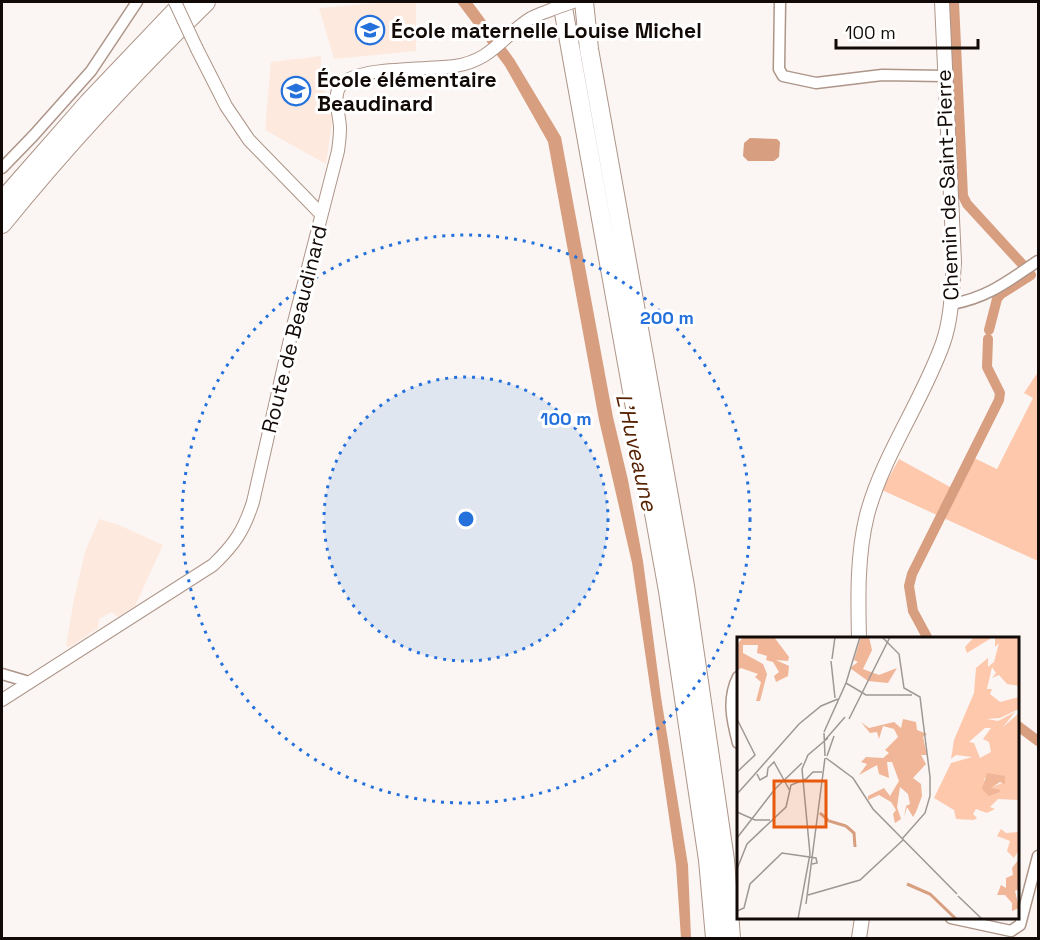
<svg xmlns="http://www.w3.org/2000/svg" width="1040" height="940" font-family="'Space Grotesk',sans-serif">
<rect width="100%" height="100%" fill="#fbf6f3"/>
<!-- built -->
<path fill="#fee9df" d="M388,2H416V51L334,59L319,8Z
M321,56V67L328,114L331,115L332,123L326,164L265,130L271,62Z
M99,519L119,525L163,545L135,606L118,617L112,612L99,619L98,628L70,647L66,646L74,599L85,552Z"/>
<!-- green -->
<path fill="#fec8ad" d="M1038,372V561L882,490L899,459L950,487L970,456L997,469L1033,398L1024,393Z"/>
<!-- water -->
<path fill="#d89e80" d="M457,2H472L514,59L561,137L613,417L628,480L643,561L661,697L688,865L691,938H681L676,865L632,563L599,420L548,142L505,66Z
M750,138L777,139L780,142L779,157L774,161H748L743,156L744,143Z"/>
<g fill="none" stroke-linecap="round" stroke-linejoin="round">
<!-- canal -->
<path stroke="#d89e80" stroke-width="10" d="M954,2L963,196L967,204L1022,264
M989,330L997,299L1001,294L1031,275
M927,637L913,611L909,586L912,574L999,400L1000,393L987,367L988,339
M1018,726L1038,741"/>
<!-- minor casing -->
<g stroke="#ae9589" stroke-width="13">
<path id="minor" d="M780,2L779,69L783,76L816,83L882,75L944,76
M2,168L34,135L91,71L137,2
M952,304C989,297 1008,281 1038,261
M2,674L29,682
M738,677C727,699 732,720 738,743
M951,918L1011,931L1020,925L1038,856"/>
</g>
<!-- tertiary casing -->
<g stroke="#ae9589" stroke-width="14">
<path id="tertiary" d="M197,49L226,106L249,140L321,214
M2,700L213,565C235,544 244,530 253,502L293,326L338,151C339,144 340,136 340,128C340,115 331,94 342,84C359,66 429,70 455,66C493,60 502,36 531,18C538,14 546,12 553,9"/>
</g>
<!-- secondary casing -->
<g stroke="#ae9589" stroke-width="16">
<path id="secondary" d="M859,638C858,598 857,555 867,515C883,455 922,402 943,343C952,317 952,289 954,262L942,2
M859,938L862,918"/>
</g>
<!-- motorway casing -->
<g stroke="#ae9589" stroke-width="20">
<path id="motorway" d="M562,2L668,591L708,860L715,938
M584,2L589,49L685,586L725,860L731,938
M2,201L88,103L184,2
M2,224C65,146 134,72 206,2"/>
</g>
<!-- minor -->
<use href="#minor" stroke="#fff" stroke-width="10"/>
<!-- tertiary -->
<use href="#tertiary" stroke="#fff" stroke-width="12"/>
<!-- secondary -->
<use href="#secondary" stroke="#fff" stroke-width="14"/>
<!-- motorway -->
<use href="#motorway" stroke="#fff" stroke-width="18"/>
<!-- tertiary-bridge casing -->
<g stroke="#ae9589" stroke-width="14" stroke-linecap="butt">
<path id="tertiary-bridge" d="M175,2L197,49
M553,9L573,2"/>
</g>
<!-- tertiary-bridge -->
<use href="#tertiary-bridge" stroke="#fff" stroke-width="12"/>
</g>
<!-- distance rings -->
<circle cx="466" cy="519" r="142" fill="#2471dc" fill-opacity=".12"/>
<g fill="none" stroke="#2471dc" stroke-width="3" stroke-dasharray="3 6">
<circle cx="466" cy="519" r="142"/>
<circle cx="466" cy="519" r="284"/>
</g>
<!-- icons -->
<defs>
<g id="school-ring" transform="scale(1.5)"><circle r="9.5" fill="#fff" stroke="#2471dc" stroke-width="1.5"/><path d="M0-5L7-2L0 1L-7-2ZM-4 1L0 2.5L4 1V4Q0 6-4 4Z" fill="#2471dc"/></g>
</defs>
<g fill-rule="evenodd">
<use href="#school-ring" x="370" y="30"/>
<use href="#school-ring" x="296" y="91"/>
</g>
<g text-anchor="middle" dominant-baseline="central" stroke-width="6" stroke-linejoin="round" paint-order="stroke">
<!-- poi labels -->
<g font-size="21" font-weight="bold" fill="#120a06" stroke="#fff" text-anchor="start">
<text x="391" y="30">École maternelle Louise Michel</text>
<text x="317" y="79">École élémentaire<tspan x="317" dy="24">Beaudinard</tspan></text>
</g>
<!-- street labels -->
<g font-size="21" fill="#120a06" stroke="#fff">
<text transform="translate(947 185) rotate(-92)">Chemin de Saint-Pierre</text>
<text transform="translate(294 329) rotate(-76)">Route de Beaudinard</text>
</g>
<!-- water labels -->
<g font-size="22" font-style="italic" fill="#562100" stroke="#fff">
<text transform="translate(637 452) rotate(77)">L'Huveaune</text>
</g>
</g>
<!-- overview -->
<g transform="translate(737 637)">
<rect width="282" height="282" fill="#fbf6f3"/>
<path d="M237,0H256L230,16L228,10ZM258,0H282V49L270,47L262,38L255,41L259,36L255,30L250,52H255L253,57L263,65L282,60V72L263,81L250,82L261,84L278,75L266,90L282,76V163L261,162L253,170L258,172L250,176L239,172L236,177L240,181L237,183L219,182L217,173L197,161L214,126L235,120L219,118L214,122L217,103L237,56L239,31L251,21V30L257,25L262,6L258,10ZM248,91H254L246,102L252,105L254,115L243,121L237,106L232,105ZM253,137L262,139L265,146L253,151L261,156L251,158L247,142ZM264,192L269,196L282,195V213L277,221L270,214L273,204L260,199Z" fill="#fec8ad" fill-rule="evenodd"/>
<path d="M6,0H37L52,20L51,24L39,23L52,29L51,39L39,45L37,39L42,35L36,25L29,23L30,19L20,16L21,8H6V16L26,27L30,37L23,64H19L24,45L18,40L21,37L4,31L0,34V8ZM124,0H132L135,13L126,32L142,38L160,31L151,46L131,44L113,31L121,25L117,23ZM166,82L179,85L180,93L190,97L186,100L190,118H184L189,127L176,141L184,147L185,159L179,175L176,180L170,170L167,181L169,169L173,167L171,157L163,150L160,170L164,182L158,186L156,177L159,173L154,165L142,158L131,163V159L147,151L153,159L162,144L155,125H150L152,141L142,137L140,128L122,138L130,127L124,125L129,120L146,121L152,116L148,113L161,100L157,92L146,89L142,102L140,95L133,96L124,85L132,91L157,85L164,91ZM250,136L268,139V147L263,145L254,151L264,153L261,156L252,159L245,152ZM282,222V252L278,254L282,271L275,274V266L268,258H260L264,248L269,251V241L276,238L275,231Z" fill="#f1b597"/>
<path fill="none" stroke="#d89e80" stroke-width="3" d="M83,176L92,184L109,189M109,189L117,196L118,210M170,247L193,257L219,282"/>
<path fill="none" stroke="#9e9894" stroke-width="1.5" d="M145,0L162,17L167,51L183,60L193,140V159L188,176L165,202M95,22L98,0M94,24L98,61M109,46L129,58H175M0,82L18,118L0,135M112,82L153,0M87,95L109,46L123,0M87,96L88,119M88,103L108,80M90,119L97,99M89,121L116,141L136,172L220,257M20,137L23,143L30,139L31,131L37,125L53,154M17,138L62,87L84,69L101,62M0,157L18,137M0,175L18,183H33M0,201L38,152L65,126M0,232L10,207L49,170L54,148L69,142L76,135H85M71,258L123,243L166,203M221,259L245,282M69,267L88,121M0,274L7,271L13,247L45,216L79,221L80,226L75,227M61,282L73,217L65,132L71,118L91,101"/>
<path fill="#e8590c" fill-opacity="0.15" stroke="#e8590c" stroke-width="3" d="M37,144H89V190H37Z"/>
<rect width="282" height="282" fill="none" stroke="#120a06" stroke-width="3"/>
</g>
<circle cx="466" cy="519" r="9" fill="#2471dc" stroke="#fff" stroke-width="3"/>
<g font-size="18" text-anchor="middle" font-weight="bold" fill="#2471dc" stroke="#fff" stroke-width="6" stroke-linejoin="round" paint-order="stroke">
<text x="667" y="324">200 m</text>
<text x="566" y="425">100 m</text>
</g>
<!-- border -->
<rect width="1040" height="940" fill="none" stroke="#120a06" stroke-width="6"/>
<!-- scale -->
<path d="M836 39v9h142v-9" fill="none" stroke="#120a06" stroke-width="3"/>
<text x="845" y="39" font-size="18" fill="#120a06" stroke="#ffffff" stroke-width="4.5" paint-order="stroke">100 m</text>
</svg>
